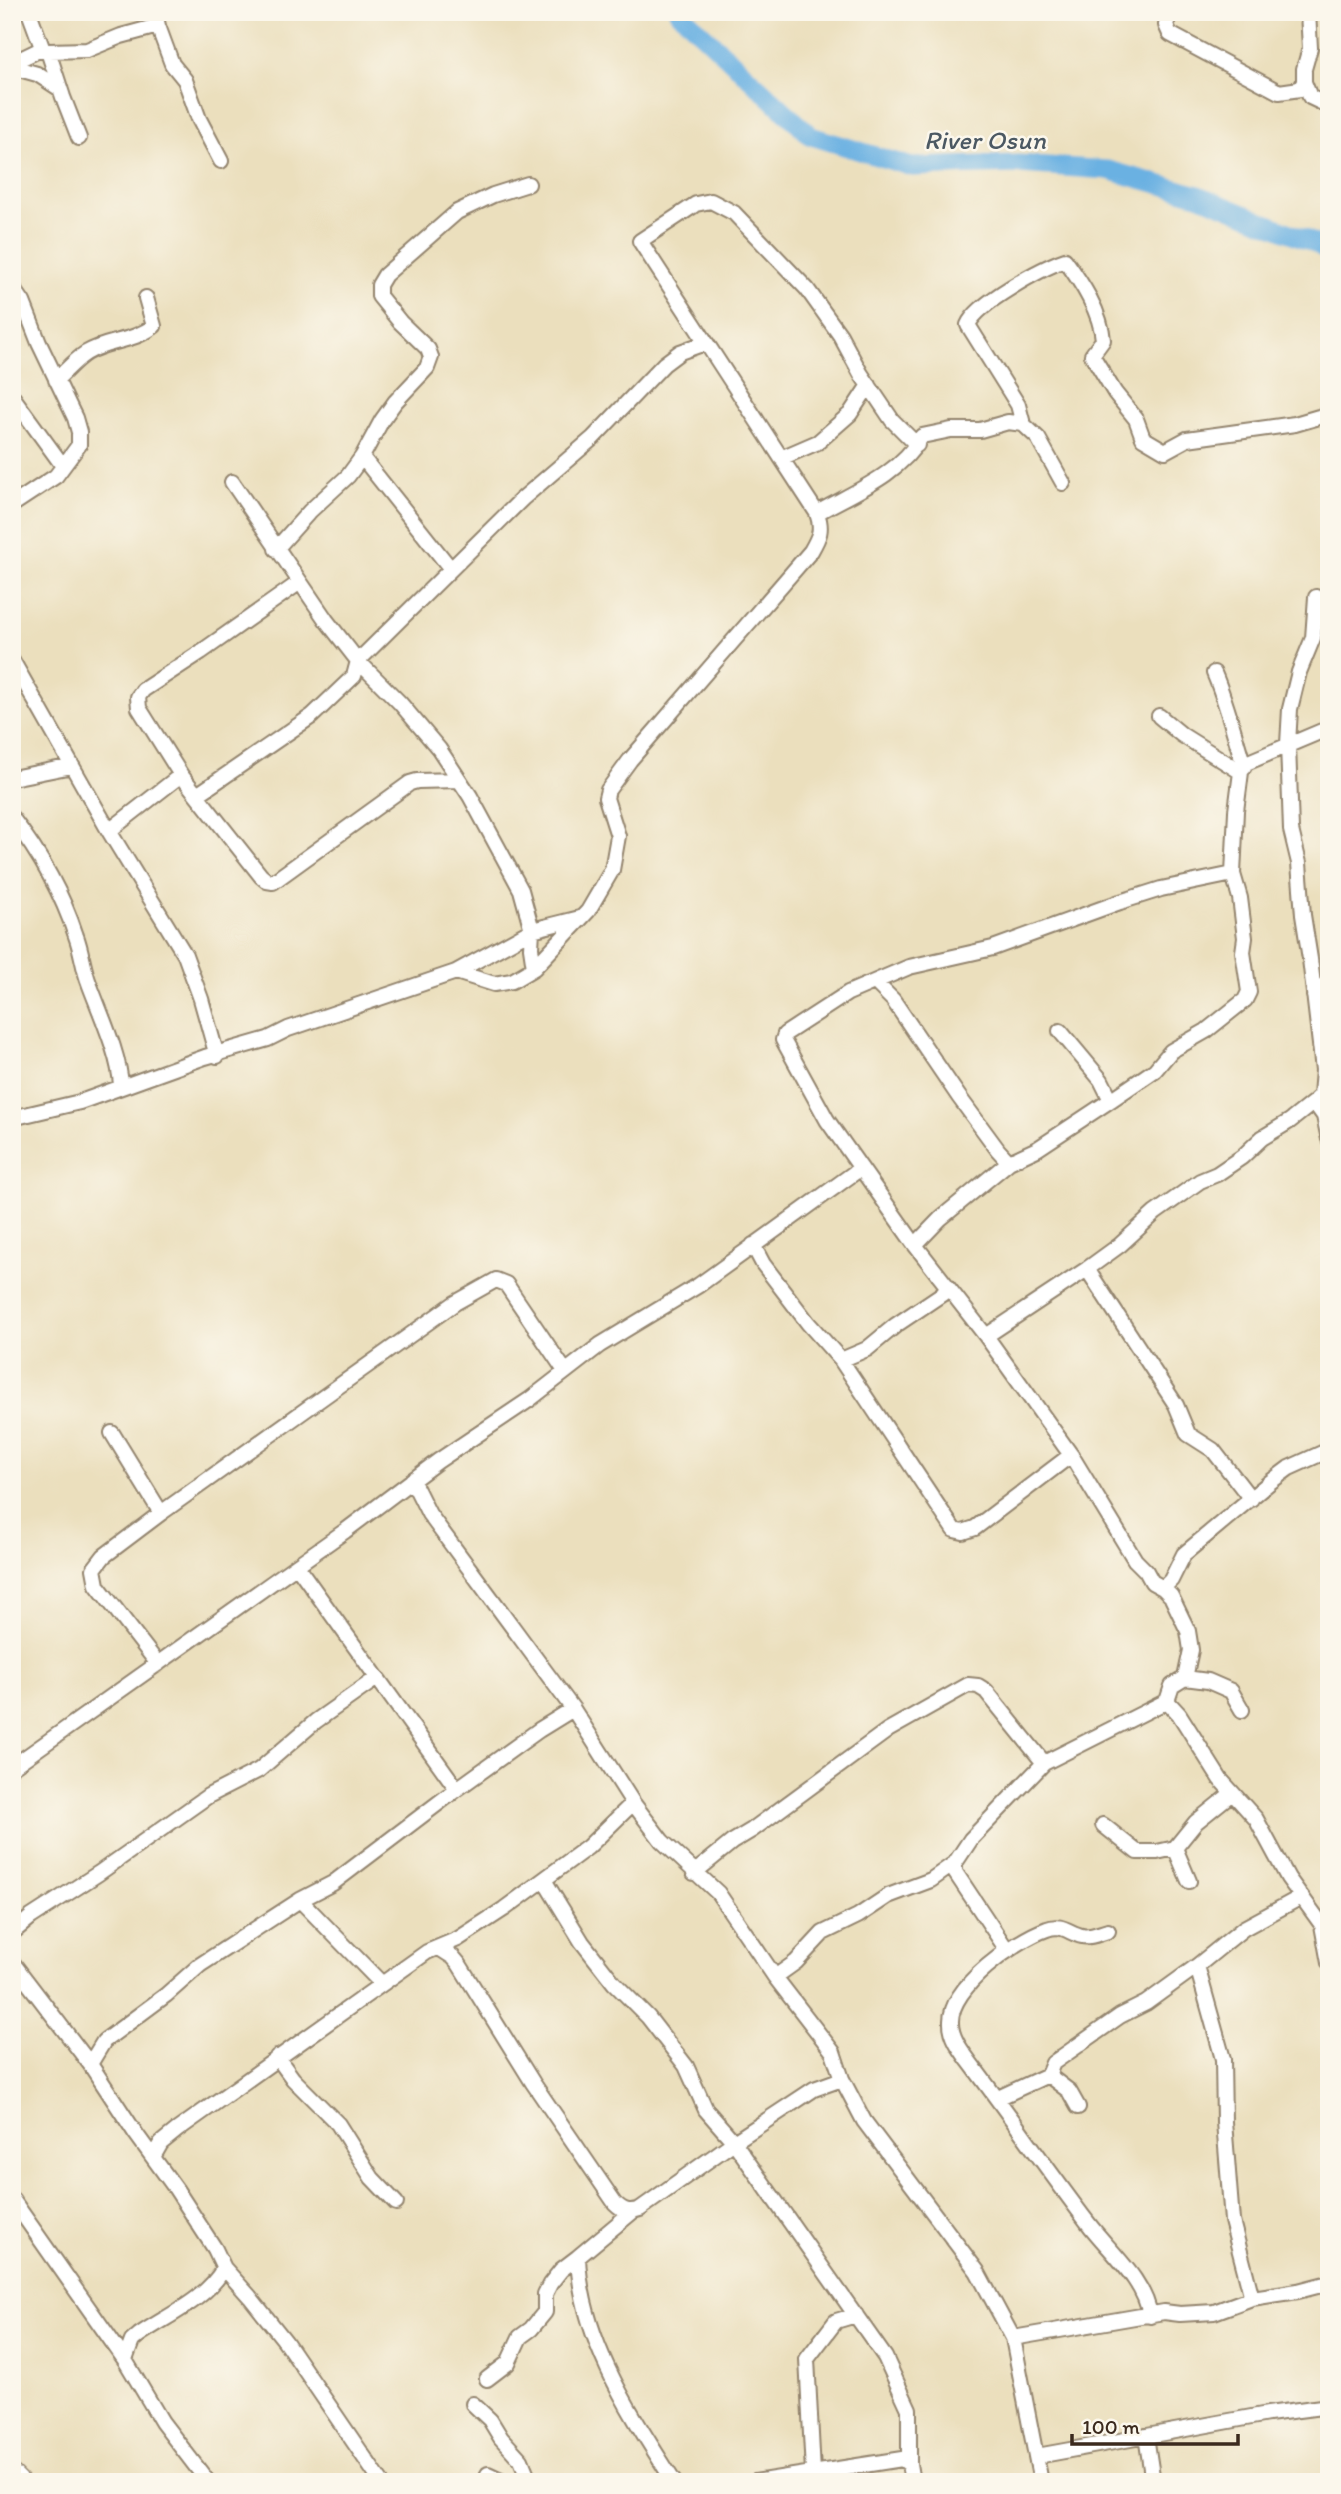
<svg xmlns="http://www.w3.org/2000/svg" width="1341" height="2494" font-family="Itim,sans-serif">
<rect width="100%" height="100%" fill="#fbf7ec"/>
<filter id="ink" filterUnits="userSpaceOnUse"><feTurbulence type="fractalNoise" baseFrequency=".0143" numOctaves="2"/><feDisplacementMap in="SourceGraphic" scale="14" xChannelSelector="R" yChannelSelector="G"/><feConvolveMatrix kernelMatrix="1 2 1 2 8 2 1 2 1" color-interpolation-filters="sRGB"/></filter>
<filter id="wash" filterUnits="userSpaceOnUse"><feTurbulence type="fractalNoise" baseFrequency=".00686" numOctaves="4" result="noise"/><feDisplacementMap in="SourceGraphic" scale="28" xChannelSelector="R" yChannelSelector="G"/><feGaussianBlur stdDeviation="1.57" result="paint"/><feColorMatrix in="noise" values="0 0 0 0 0 0 0 0 0 0 0 0 0 0 0 0 0 1.4 0 .05"/><feComposite in="paint" operator="in"/></filter>
<g filter="url(#wash)">
<rect width="100%" height="100%" fill="#ebdfbd"/>
<g fill="none" stroke-linecap="round" stroke-linejoin="round">
<!-- river -->
<path stroke="#6bb1e2" stroke-width="19" d="M679,12L811,136L912,167L1018,164L1108,170L1198,195L1317,244L1329,252"/>
</g>
</g>
<g filter="url(#ink)">
<g fill="none" stroke-linecap="round" stroke-linejoin="round">
<!-- minor casing -->
<g stroke="#93846e" stroke-width="18">
<path id="minor" d="M29,12L43,50
M1170,12L1166,25L1170,34L1279,92L1300,89L1304,82
M1308,12L1310,48L1304,69V82L1310,97L1329,106
M158,26L172,64L185,80L199,119L221,161
M48,51L87,50L121,36L158,26L155,12
M12,63L37,51H48L63,97L79,138
M12,67L37,74L60,89
M12,286L23,302L39,343L75,418L79,432V445L56,476L12,505
M56,380C66,371 75,360 86,353C107,340 134,342 154,326L146,298
M12,396L63,466
M1023,424L1018,405L968,325C977,303 1042,268 1065,260C1081,282 1101,312 1103,340L1092,355L1115,393L1136,419L1143,438L1165,451L1187,439L1295,424L1319,417
M362,457L451,569
M781,458L818,442L850,414L869,385
M232,482L326,620L358,661L400,703L439,749L470,796L521,890L532,930L531,948L534,968
M817,513C856,491 899,475 922,436L951,430H980L1008,422L1023,424L1038,438L1063,483
M276,549L310,511L348,476L362,457L382,420L395,402L427,368L431,357L428,349L400,322L379,296V285L385,275L457,212L493,195L528,184
M12,660L109,831L185,955L201,999L217,1056
M1214,673C1227,703 1234,734 1244,766
M1159,716L1182,735L1241,772
M181,775L261,876L267,881L273,882L410,783L417,781L459,780
M12,778L72,766
M197,795L312,716L354,676L358,661L522,499L593,438L664,364L680,352L705,343
M12,818C40,854 62,893 76,936C82,952 83,968 89,983C100,1013 120,1056 121,1086
M109,831L181,775L139,708L138,697L143,690L201,652L300,582
M1233,874L1161,889L1120,902L993,948L909,967L848,993L785,1034L783,1040L827,1120L915,1245L986,1336L1071,1455L1135,1560L1146,1571L1152,1582L1163,1588L1171,1596L1188,1631L1191,1650L1185,1678L1172,1686L1167,1701L1179,1714L1220,1779L1256,1819L1288,1878L1322,1925L1329,1963
M456,972L532,930L580,918
M875,982L893,1000L959,1097L998,1150L1009,1162
M1314,996L1324,985L1329,983
M1060,1031L1101,1080L1111,1100
M1314,1102L1324,1116L1329,1139
M12,1118L80,1102L205,1057L268,1039L288,1029L456,972L494,984L512,981L534,968L588,911L612,870L618,836L606,798L608,790L630,760L811,551C819,537 823,530 817,513L640,241L696,204L711,201L734,213L807,289L840,335L861,374L892,420L917,445
M753,1245L763,1264L808,1323L841,1360L954,1530L963,1532L975,1528L1071,1455
M915,1245L941,1218L1009,1162L1037,1149L1111,1100L1155,1070L1171,1051L1206,1031L1245,1000L1249,992L1243,952L1245,938L1240,898L1233,874L1236,811L1241,772L1246,763L1329,728
M1087,1269L1176,1405L1188,1434L1213,1450L1251,1499
M986,1336L1087,1269L1120,1245L1155,1213L1200,1181L1217,1174L1242,1157L1262,1138L1290,1121L1314,1102L1321,1095L1323,1070L1310,959L1303,915L1299,863L1291,830L1288,744L1290,709L1299,672L1313,638L1316,597
M841,1360L867,1349L896,1325L942,1294L947,1288
M112,1433L161,1513
M412,1480L429,1514L573,1709L633,1803L662,1841L718,1893L775,1977L833,2052L842,2079L864,2121L977,2271L1013,2338L1041,2482
M297,1566L457,1789
M1163,1588L1171,1580L1184,1554L1269,1483L1289,1468L1329,1450
M158,1664L97,1585L94,1569L104,1556L161,1513L455,1303L496,1280L506,1284L565,1371
M1185,1678L1208,1681L1231,1691L1242,1710
M12,1767L345,1531L438,1461L529,1400L600,1345L699,1285L861,1168
M1103,1825L1137,1852H1157L1175,1848L1196,1822L1232,1793
M1175,1848L1189,1881
M694,1873L732,1842L752,1830L888,1730L968,1685L978,1686L986,1691L1044,1763
M544,1880L582,1942L614,1983L648,2017L686,2066L706,2110L734,2142L885,2357L909,2409V2464
M300,1900L382,1984
M1108,1931C1100,1933 1090,1938 1082,1936C1069,1933 1061,1923 1047,1929C1016,1940 949,1987 951,2023C951,2037 961,2050 969,2061C1009,2114 1047,2169 1088,2223C1109,2251 1145,2280 1150,2316
M12,1933L31,1917L99,1873L208,1796L259,1770L316,1721L377,1678
M439,1948L453,1957L459,1964L533,2083L615,2203C623,2211 629,2213 640,2209L734,2142L814,2089L842,2079
M1007,1950L955,1872V1863L971,1839L1044,1763L1167,1701
M12,1962L90,2064L136,2134L176,2189L215,2249L224,2268L250,2297L285,2341L381,2482
M1197,1966L1223,2059L1224,2122L1232,2221L1252,2298
M775,1977L796,1962L823,1933L858,1916L888,1896L931,1880L955,1863
M277,2057L293,2079L338,2124L372,2178L396,2203
M90,2064L104,2041L166,1995L200,1965L300,1900L333,1883L457,1789L539,1730L573,1709
M1048,2075L1069,2091L1078,2107
M998,2098L1048,2075L1053,2063L1120,2016L1146,2003L1197,1966L1244,1928L1301,1897
M153,2157L161,2143L177,2130L427,1952L458,1939L504,1909L588,1847L633,1803
M12,2199L125,2360L162,2422L208,2482
M632,2212L578,2257C581,2340 631,2414 674,2482
M1013,2338L1164,2312L1180,2314L1214,2312L1252,2298L1298,2291L1329,2283
M125,2360L132,2341L139,2335C168,2315 206,2300 224,2268
M487,2379L508,2363L520,2337L531,2329L545,2312V2294L550,2284L561,2270L578,2257
M473,2404L490,2420L501,2438L521,2460L530,2482
M1146,2436L1153,2482
M1037,2456L1268,2414L1329,2406
M813,2472L807,2359L836,2321L856,2315
M488,2474L505,2482
M755,2482L902,2459L909,2464L912,2482"/>
</g>
<!-- primary casing -->
<g stroke="#93846e" stroke-width="24">
<path id="primary" d="M12,2476L18,2482"/>
</g>
<!-- minor -->
<use href="#minor" stroke="#fff" stroke-width="14"/>
<!-- primary -->
<use href="#primary" stroke="#fff" stroke-width="21"/>
</g>
</g>
<g text-anchor="middle" dominant-baseline="central" stroke-width="5" stroke-linejoin="round" paint-order="stroke">
<!-- water labels -->
<g font-size="26" font-style="italic" fill="#4c5963" stroke="#fbf7ec">
<text x="985" y="140">River Osun</text>
</g>
</g>
<!-- margin -->
<rect width="1341" height="2494" fill="none" stroke="#fbf7ec" stroke-width="42"/>
<!-- scale -->
<path d="M1072 2434v10h166v-10" fill="none" stroke="#3b2a1e" stroke-width="3.5"/>
<text x="1082" y="2434" font-size="21" fill="#3b2a1e" stroke="#fbf7ec" stroke-width="5" paint-order="stroke">100 m</text>
</svg>
